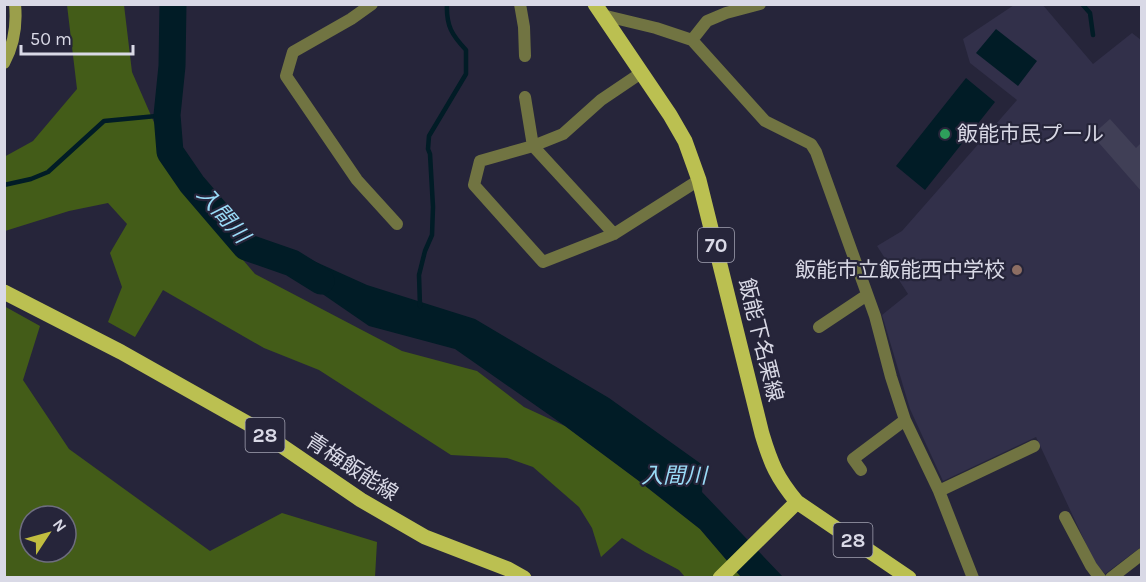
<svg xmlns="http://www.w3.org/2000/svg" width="1146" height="582" font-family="Karla,'Noto Sans JP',sans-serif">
<rect width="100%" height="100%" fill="#26253a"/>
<!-- built -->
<path fill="#32304a" d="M1042,4L1093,64L1132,33L1141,40V547L1105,574L1094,561L1036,437L943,481L910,409L882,315L908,294L877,246L902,231L1017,100L970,63L963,39L1014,5Z"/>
<!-- forest -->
<path fill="#435c18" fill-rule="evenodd" d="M67,5H124L132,72L184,191L255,274L402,351L477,371L524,407L565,426L639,481L700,529L741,577H685L679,570L645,552L622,538L601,557L592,528L579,507L533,467L507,458L451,455L319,370L264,348L163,290L135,337L108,322L122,287L110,253L127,224L108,203L69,211L5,231L4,157L33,141L77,89Z
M4,306L40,326L23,380L69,449L210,551L282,513L377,542L375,577H5ZM30,516H66V552H30Z"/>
<!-- water -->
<path fill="#011c26" d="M996,29L1037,61L1018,86L976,53Z
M966,78L995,102L925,190L896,166Z
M296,253L367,285L475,319L609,398L704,466L702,492L783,577H741L700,529L639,481L565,426L455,349L369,326L289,271Z"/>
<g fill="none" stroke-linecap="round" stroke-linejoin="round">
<!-- stream -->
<path stroke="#011c26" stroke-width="4.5" d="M1082,4L1090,13L1093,35
M4,185L31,179L48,172L104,121L167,115
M420,306L419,275L425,251L432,235L433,207L430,154L428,149L429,136L466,74V50C452,35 446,26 447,4"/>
<!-- river -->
<path stroke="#011c26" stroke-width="27" d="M173,4L172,66L167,115L170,152L192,184L246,247L292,263L321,281"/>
</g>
<!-- building -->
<path fill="#403f56" d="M1110,119L1136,148L1142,142V192L1092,135Z"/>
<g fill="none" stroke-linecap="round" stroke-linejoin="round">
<!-- street -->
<path stroke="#717442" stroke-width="12" d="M372,4L351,19L293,52L286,76L357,180L397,224
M520,4L524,27L525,56
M602,15L656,28L692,40L707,21L726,13L760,4
M692,40L765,121L811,144L816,152L875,316L891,377L905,420L939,491L973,578
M641,73L601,100L563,134L533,146L480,161L474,185L543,262L614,234L699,180
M525,97L533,146L614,234
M819,327L867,295
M861,470L853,459L905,420
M939,491L1034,446
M1065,517L1091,566L1100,578
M1111,578L1142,554"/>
<!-- secondary -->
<path stroke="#9b9f4b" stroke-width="12" d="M4,63C14,45 17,25 15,4"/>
<!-- primary -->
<path stroke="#bbc051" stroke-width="15" d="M595,4L670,115L685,141L699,180L762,434C771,464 777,478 797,502L909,578
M4,292L121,352L254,427L361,500L425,537L508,569L524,578
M720,578L797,502"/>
</g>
<!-- markers -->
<circle fill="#2e9e5b" stroke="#26253a" stroke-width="2" cx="945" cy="134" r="6"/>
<circle fill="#8d6e63" stroke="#26253a" stroke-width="2" cx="1017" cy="270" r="6"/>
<g text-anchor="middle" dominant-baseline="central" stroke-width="4.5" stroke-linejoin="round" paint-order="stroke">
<!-- shield labels -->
<g fill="#26253a" stroke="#a3a3b2" stroke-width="1.5">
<rect x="698" y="228" width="36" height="34" rx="4.5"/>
<rect x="245.5" y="418" width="39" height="34" rx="4.5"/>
<rect x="833.5" y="523" width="39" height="34" rx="4.5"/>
</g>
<g font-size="20" font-weight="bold" fill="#d9d9e6">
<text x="716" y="245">70</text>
<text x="265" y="435">28</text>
<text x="853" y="540">28</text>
</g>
<!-- poi labels -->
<g font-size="21" fill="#d9d9e6" stroke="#26253a" text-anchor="start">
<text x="957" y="134">飯能市民プール</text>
<text x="1005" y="270" text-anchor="end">飯能市立飯能西中学校</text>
</g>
<!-- street labels -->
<g font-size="21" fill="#d9d9e6" stroke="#26253a">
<text transform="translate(761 340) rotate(76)">飯能下名栗線</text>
<text transform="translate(352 467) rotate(33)">青梅飯能線</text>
</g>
<!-- water labels -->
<g font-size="22" font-style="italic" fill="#9adbf7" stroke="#26253a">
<text transform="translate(223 215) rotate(49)">入間川</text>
<text x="674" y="476">入間川</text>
</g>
</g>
<!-- border -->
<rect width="1146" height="582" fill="none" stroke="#d9d9e6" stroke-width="12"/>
<!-- north arrow -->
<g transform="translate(48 534) rotate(54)"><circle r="28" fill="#26253a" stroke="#6e6d7f" stroke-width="1.5"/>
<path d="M0-4.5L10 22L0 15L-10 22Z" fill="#c1bd3f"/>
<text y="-9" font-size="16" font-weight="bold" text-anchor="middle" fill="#d9d9e6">N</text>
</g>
<!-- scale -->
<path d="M21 45v9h112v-9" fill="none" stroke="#d9d9e6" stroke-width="3"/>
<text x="30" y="45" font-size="18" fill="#d9d9e6" stroke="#26253a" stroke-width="4.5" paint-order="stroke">50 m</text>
</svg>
